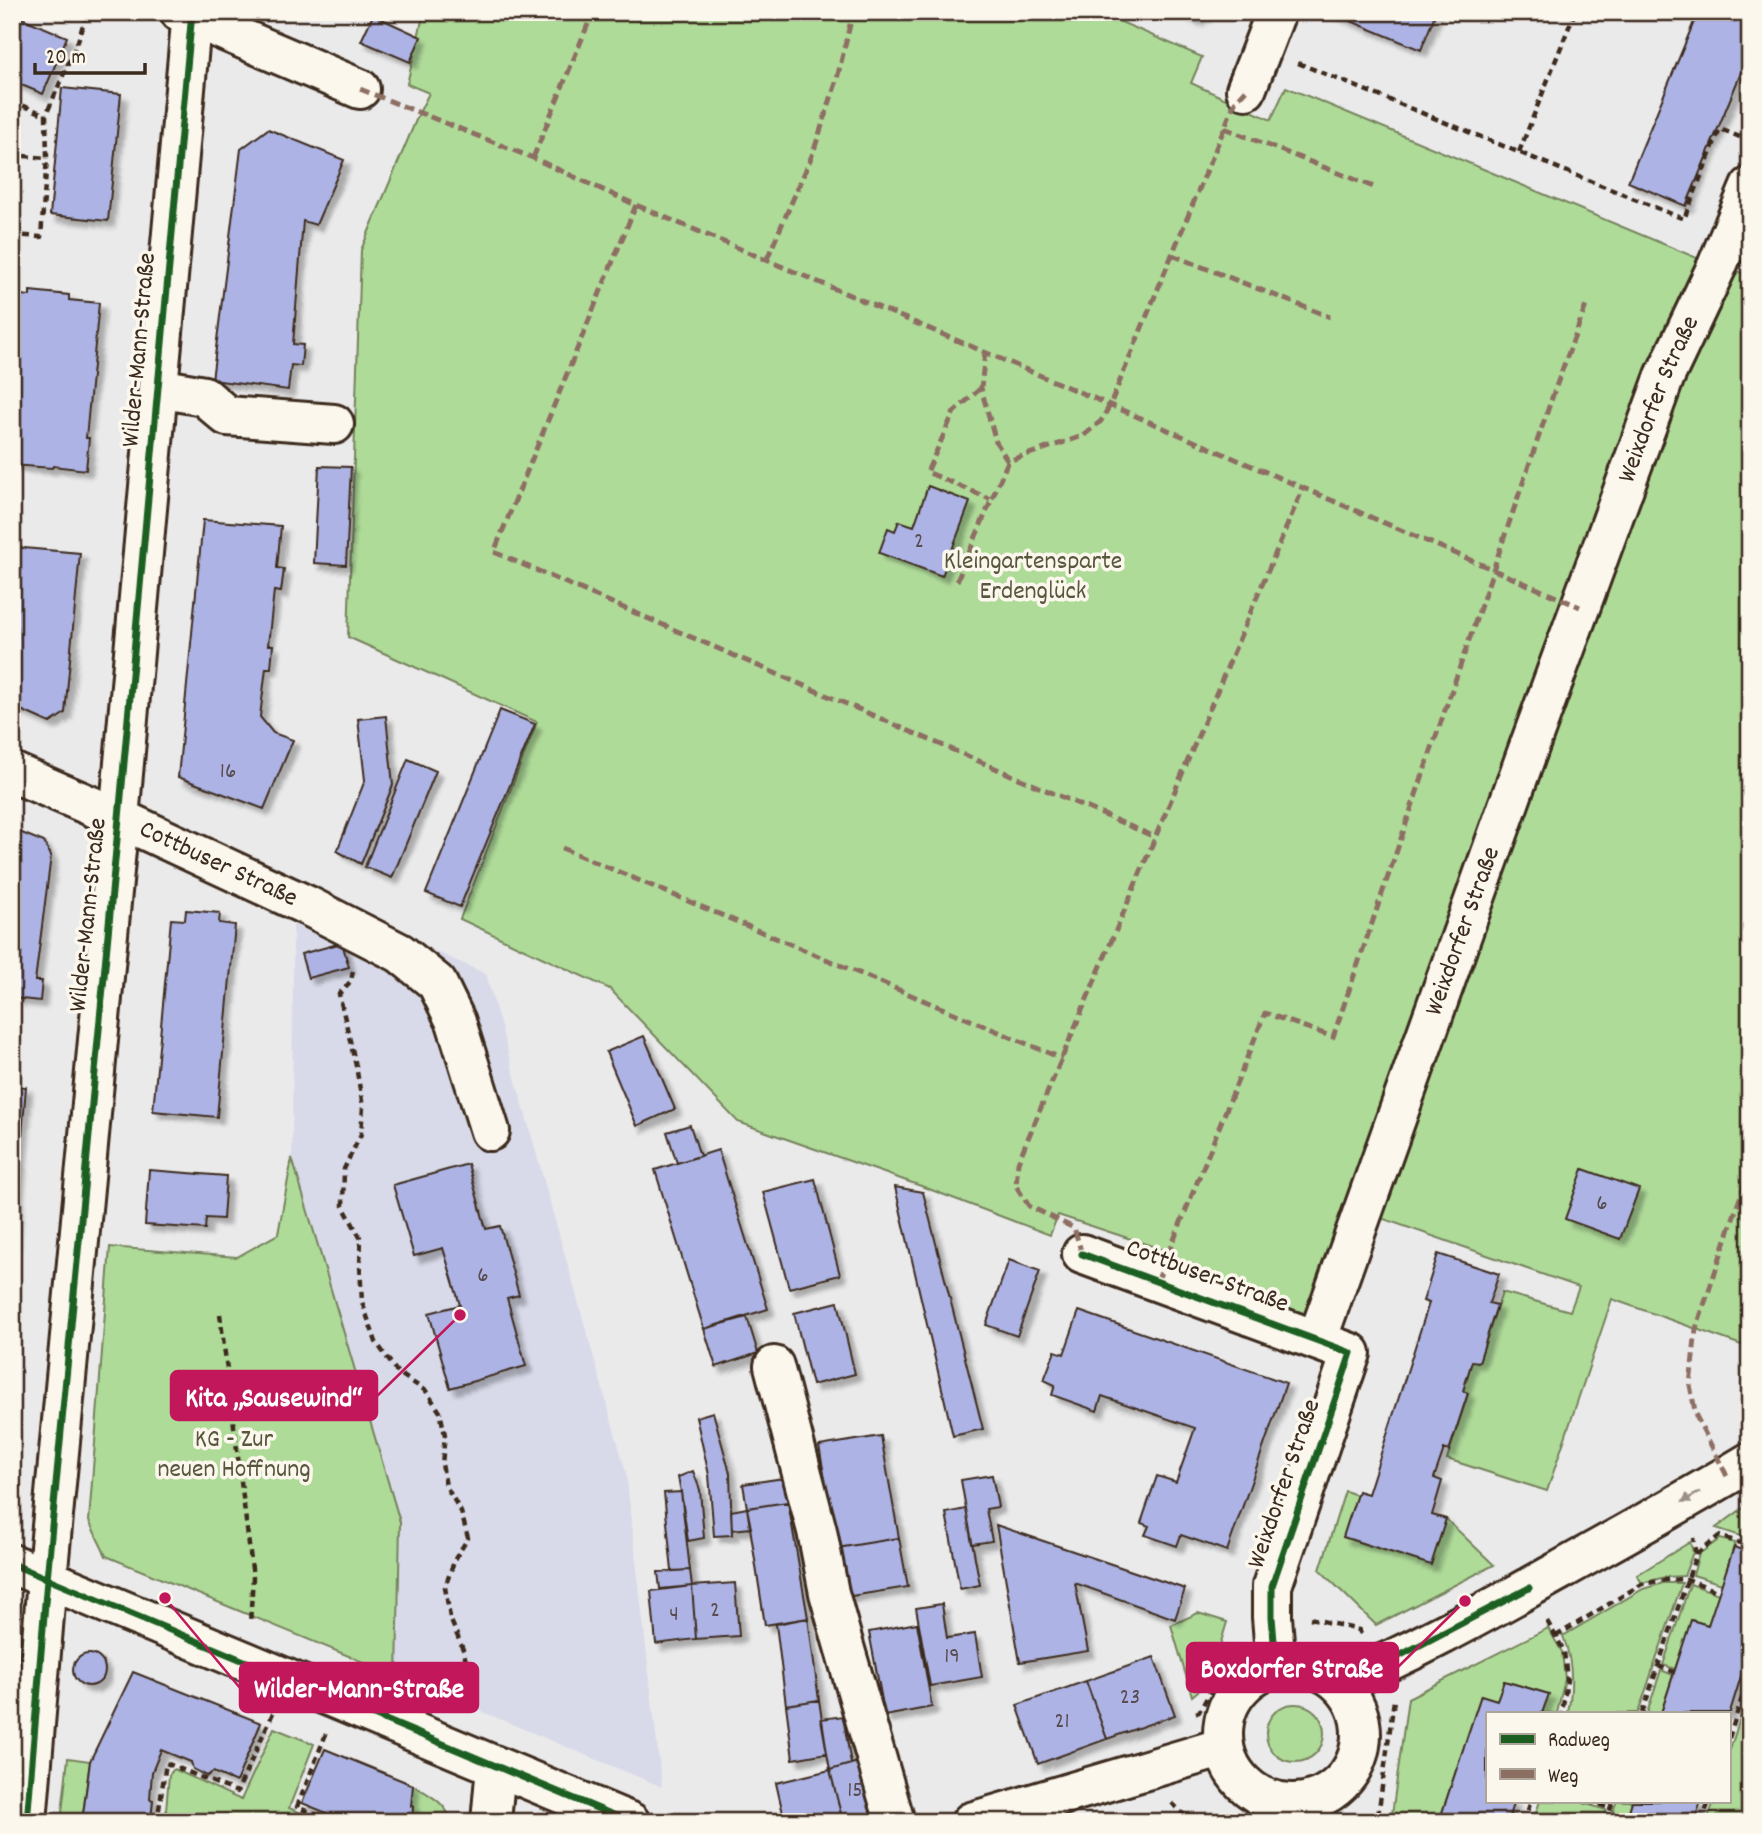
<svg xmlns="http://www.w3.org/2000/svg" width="1762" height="1834" font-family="Dekko,sans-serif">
<defs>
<filter id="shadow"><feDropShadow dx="6" dy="6" stdDeviation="2" flood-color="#0004"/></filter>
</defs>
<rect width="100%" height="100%" fill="#ebeaeb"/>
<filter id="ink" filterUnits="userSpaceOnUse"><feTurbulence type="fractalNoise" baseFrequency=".0143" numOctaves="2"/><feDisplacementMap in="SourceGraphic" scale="14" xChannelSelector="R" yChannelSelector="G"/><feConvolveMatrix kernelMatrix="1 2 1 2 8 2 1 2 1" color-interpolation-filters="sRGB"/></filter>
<g filter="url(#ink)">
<!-- built -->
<path fill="#d8dae9" d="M312,895L486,974L626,1472L662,1787L397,1676L400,1521L292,1158L293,923L300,927Z"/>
<!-- green -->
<path fill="#afdb99" stroke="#75825c" stroke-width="2" d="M424,12H1098L1202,57L1191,83L1271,120L1286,87L1709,263L1325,1300L1298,1319L1166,1272L1167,1251L1058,1215L1050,1235L921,1186L738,1122L610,989L460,919L537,722L348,637L361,250L419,113L429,93L407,84Z
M1726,267L1750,276V1348L1612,1299L1547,1491L1447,1459L1468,1394L1463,1391L1472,1361L1479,1362L1502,1292L1570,1311L1579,1287L1375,1216L1669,385Z
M292,1158L400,1522L397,1676L106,1556L89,1521L110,1247L237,1257L278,1234Z
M1345,1491L1357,1495L1344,1536L1446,1519L1494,1565L1376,1625L1320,1570Z
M1750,1503V1539L1716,1528Z
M1720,1539L1735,1543L1722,1584L1693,1575L1699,1554Z
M1690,1542L1693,1552L1684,1576L1665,1577L1642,1583L1637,1575Z
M1663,1583H1682L1638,1713H1568C1573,1687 1573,1661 1563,1636L1643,1589Z
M1690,1584L1719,1594L1708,1625L1692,1620L1675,1669L1663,1665Z
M1198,1613L1227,1622L1209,1682L1192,1696L1171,1625Z
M1548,1628L1562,1652L1565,1679L1557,1713H1542L1548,1694L1505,1681L1497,1700L1481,1696L1439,1822H1391L1408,1698Z
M1661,1670L1673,1675L1661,1713H1647Z
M1750,1687V1822H1707L1714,1801H1729V1753Z
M1266 1733a29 29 0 1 1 58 0a29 29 0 1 1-58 0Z
M274,1728L314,1744L289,1808L323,1822H165L169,1775L174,1769L241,1800Z
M68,1758L90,1761L82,1822H61Z
M413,1785C430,1795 445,1802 452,1822H412L413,1806H411Z
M1540,1801H1577L1606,1810L1602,1822H1533Z
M1617,1801H1632L1626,1822L1609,1821Z"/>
<!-- building -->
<path fill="#adb4e5" stroke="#3b2a1e" stroke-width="2" filter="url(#shadow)" d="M1178,12H1205L1204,16L1199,14L1197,20Z
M1329,12H1436L1421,50Z
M1698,12H1750V51L1686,206L1628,182Z
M12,14L67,37L43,94L12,81Z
M373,15L421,37L410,62L361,41Z
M62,88L121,94L108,221L50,215Z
M268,129L344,160L316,225L303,221L293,344L303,345L301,366L291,365L288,390L212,380L241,149Z
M30,291L69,295V300L99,303L86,438H89L86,470L53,466L52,468L12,465V361L16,325H12V294L30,296Z
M319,466L351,467L346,565L314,563Z
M928,486L970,502L942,576L879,553L888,528L895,531L899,521L914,526Z
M203,520L281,526L277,568L284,569L281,592L274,591L268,645H273L271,668H266L260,717L273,733L293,740L264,809L178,777Z
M12,547L80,553L65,713L50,723L12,706Z
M500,710L535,724L460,907L426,893Z
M386,716L393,785L361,864L337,851L365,780L358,719Z
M408,759L436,771L392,878L365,867Z
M12,829L44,842L51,856L35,981H42L40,1001L12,998Z
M186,910L220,913L219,923L235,925L217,1117L153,1111L171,919L185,920Z
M342,943L349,967L308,978L301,954Z
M644,1036L675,1109L637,1126L606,1052Z
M12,1086L26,1087L13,1245H12Z
M690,1125L700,1156L677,1163L667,1132Z
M718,1150L768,1309L704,1329L655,1170Z
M468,1164L486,1229L500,1226L519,1295L507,1298L526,1366L450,1388L429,1313L460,1305L443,1248L414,1256L393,1185Z
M1583,1169L1639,1189L1620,1239L1565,1219Z
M149,1170L226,1176L223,1219L206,1218L205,1229L145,1225Z
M815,1179L840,1275L789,1288L763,1192Z
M895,1187L923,1192L983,1429L953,1436Z
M1438,1254L1499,1274L1489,1303L1497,1305L1479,1362L1472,1361L1463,1391L1468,1393L1449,1451L1444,1449L1434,1478L1442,1481L1432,1515L1446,1519L1431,1565L1343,1537L1358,1491L1368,1494L1429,1303L1423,1301Z
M1009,1260L1040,1271L1017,1336L986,1325Z
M838,1302L855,1374L812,1385L794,1313Z
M1079,1311L1286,1383L1227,1551L1181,1535L1177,1546L1145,1535L1149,1526L1141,1523L1157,1476L1176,1482L1195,1428L1102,1396L1097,1411L1052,1395L1055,1385L1044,1380L1055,1351L1064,1354Z
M747,1317L758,1353L716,1367L704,1329Z
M713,1412L730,1473L732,1535L714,1536L709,1475L696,1417Z
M881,1436L899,1538L837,1548L819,1446Z
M693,1471L700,1490L704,1538L688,1541L681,1492L678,1477Z
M992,1475L998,1507L986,1509L992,1541L972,1544L961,1480Z
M784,1478L788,1502L747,1508L743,1484Z
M681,1492L690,1570L672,1571L664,1493Z
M788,1502L808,1618L765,1625L747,1508Z
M747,1508L751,1528L732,1530L731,1511Z
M966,1509L980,1585L960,1589L946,1513Z
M996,1525L1185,1589L1175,1619L1075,1583L1088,1651L1020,1662Z
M899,1538L908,1587L845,1597L837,1548Z
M1734,1547L1750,1553V1655L1748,1654L1729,1715V1713H1661L1691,1620L1708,1625Z
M690,1570L692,1586L660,1589L658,1572Z
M735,1583L739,1636L696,1639L692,1586Z
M692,1586L696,1639L656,1644L651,1591Z
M942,1604L947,1638L975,1634L982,1677L930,1686L916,1608Z
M808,1618L819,1700L786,1705L776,1624Z
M917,1623L932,1707L885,1716L869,1632Z
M73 1670a16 16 0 1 1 32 0a16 16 0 1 1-32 0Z
M1154,1657L1175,1715L1107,1739L1086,1681Z
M133,1672L261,1723L236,1782L213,1772L207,1776L193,1769L191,1762L161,1750L152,1772L150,1799L153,1800L151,1820H148V1822H82L90,1761Z
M1086,1681L1107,1739L1038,1764L1017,1705Z
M1504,1681L1549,1694L1542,1713H1487V1801H1514L1507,1822H1439L1481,1695L1497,1700Z
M819,1700L827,1753L793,1759L786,1705Z
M843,1716L851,1764L830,1770L821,1719Z
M325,1749L413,1785L411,1806H413L412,1822H349L302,1803Z
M865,1760L880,1812L843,1822L830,1770Z
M830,1770L843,1822H785L776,1783Z
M1632,1801H1701L1694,1822H1626Z"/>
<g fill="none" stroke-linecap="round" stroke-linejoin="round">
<!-- minor casing -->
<g stroke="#3b2a1e" stroke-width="44">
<g id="minor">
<path d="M180,12L360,89"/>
<path d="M1246,90L1276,12"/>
<path d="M158,388L204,396L227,416L334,424"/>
<path id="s1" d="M12,772L119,818L308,906L400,953L437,983L456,1022L490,1131"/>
<path d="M1082,1254L1351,1353L1272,1586V1617L1276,1666"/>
<path id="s2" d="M1317,1340L1529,747L1665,376L1717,266L1750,187"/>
<path d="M774,1366L817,1531L829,1593L841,1636L895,1822"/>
<path d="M12,1564L630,1822"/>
<circle cx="1292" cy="1734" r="69"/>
<path d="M1340,1683C1415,1652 1487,1611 1559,1571C1623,1535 1687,1500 1750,1462"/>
<path d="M27,1822L47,1579L119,818L192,12"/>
<path d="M491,1822L496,1766"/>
<path d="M971,1822L1224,1747"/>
</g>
</g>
<!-- path -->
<path stroke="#3b2a1e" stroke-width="4.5" stroke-dasharray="7 5" stroke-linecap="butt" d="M1674,12L1683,16
M1298,63L1684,219L1720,129L1750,141
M12,101L46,115
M1519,152L1575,12
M12,155L47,158L46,115L78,41L87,12
M12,235L41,237L47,158
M353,971L351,981L339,994L356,1066L363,1107L361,1134L344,1169L343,1206L361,1239L360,1266L362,1302L376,1342L397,1372L426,1391L440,1412L445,1435L442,1464L446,1486L461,1512L468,1538L455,1559L445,1587L450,1618L464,1652L470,1682L459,1711
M220,1314L253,1577L250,1623
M1696,1554L1719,1536L1750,1546
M1310,1618L1359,1630L1361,1634
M1547,1621L1564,1651L1567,1680L1562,1713
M1556,1636L1642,1584L1665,1580L1687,1579L1719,1592
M1658,1666L1674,1672
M1196,1713L1199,1712L1236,1645
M1642,1713L1696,1555L1693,1538
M326,1734L297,1807L332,1822
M1729,1738L1750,1673
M1588,1801L1610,1808
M1172,1803L1191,1822
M1509,1816L1524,1821
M157,1822L166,1763L237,1792L273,1713
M1368,1822L1378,1816L1394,1700
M1524,1822L1531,1801
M1606,1822L1613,1801
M1702,1822L1709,1801"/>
<!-- minor -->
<use href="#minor" stroke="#fbf7ec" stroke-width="38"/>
<!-- quiet -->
<path stroke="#8d6e63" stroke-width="5" stroke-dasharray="10 5" stroke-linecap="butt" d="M360,89L533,158L636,205L1110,405L1580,607
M1224,128L1374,187
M533,158L593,12
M636,205L494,552L1155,837
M1172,255L1330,317
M767,259L813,153L836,83L853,12
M985,352L981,388L996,442L1008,461L1083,436L1101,421L1110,405L1235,102L1246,90
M981,388L954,412L927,472L990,499
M957,581L1008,461
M562,848L1063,1059
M1082,1254L1074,1228L1029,1206L1016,1186L1018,1162L1303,488
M1157,1282L1265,1013L1333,1037L1554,392L1587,303
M1727,1476L1696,1416L1690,1385L1696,1329L1750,1168"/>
<!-- cycleway casing -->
<g stroke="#fbf7ec" stroke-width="11">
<path id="cycleway" d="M1082,1254L1351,1353L1272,1586V1617L1276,1666
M12,1564L630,1822
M1340,1683L1380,1666L1529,1588
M27,1822L47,1579L119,818L192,12"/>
</g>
<!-- cycleway -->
<use href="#cycleway" stroke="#1b5e20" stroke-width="7"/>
</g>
<!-- one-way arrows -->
<defs><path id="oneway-solid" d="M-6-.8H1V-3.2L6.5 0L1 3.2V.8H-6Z" transform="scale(1.75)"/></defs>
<use fill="#9b9085" href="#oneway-solid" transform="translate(1691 1497) rotate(150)"/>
</g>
<g text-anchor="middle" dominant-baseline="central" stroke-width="7" stroke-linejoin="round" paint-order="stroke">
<!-- number labels -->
<g font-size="23" fill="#584c50">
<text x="919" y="542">2</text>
<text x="228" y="772">16</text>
<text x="1602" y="1204">6</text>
<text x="483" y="1276">6</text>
<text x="715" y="1611">2</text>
<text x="674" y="1615">4</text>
<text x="952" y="1657">19</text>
<text x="1130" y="1698">23</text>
<text x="1062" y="1722">21</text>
<text x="855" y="1791">15</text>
</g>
<!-- street labels -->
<g font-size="26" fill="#3b2a1e" stroke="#fbf7ec">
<text transform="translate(140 350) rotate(-85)">Wilder-Mann-Straße</text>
<text stroke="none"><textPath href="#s2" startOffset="1001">Weixdorfer Straße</textPath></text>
<text stroke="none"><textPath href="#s1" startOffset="226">Cottbuser Straße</textPath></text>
<text transform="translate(89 915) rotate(-84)">Wilder-Mann-Straße</text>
<text stroke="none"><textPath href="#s2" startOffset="434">Weixdorfer Straße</textPath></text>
<text transform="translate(1207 1277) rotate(20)">Cottbuser Straße</text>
<text transform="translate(1285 1484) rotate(-71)">Weixdorfer Straße</text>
</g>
<!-- park labels -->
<g font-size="26" fill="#58563d" stroke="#fbf7ec">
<text x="1033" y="562">Kleingartensparte<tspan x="1033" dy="30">Erdenglück</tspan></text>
<text x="234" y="1440">KG - Zur<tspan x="234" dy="30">neuen Hoffnung</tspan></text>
</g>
</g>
<!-- callouts -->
<path fill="none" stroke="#c2185b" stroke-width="2.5" d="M460 1315L377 1396M1465 1601L1398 1667M165 1598L240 1688"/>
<g fill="#c2185b" stroke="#fbf7ec" stroke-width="2.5">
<circle cx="460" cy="1315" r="7"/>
<circle cx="1465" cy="1601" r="7"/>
<circle cx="165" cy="1598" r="7"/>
</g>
<g fill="#c2185b" stroke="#c2185b" stroke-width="2.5">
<rect x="171" y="1371" width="206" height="49" rx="7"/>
<rect x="1187" y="1643" width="211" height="49" rx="7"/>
<rect x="240" y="1663" width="238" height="49" rx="7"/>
</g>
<g font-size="28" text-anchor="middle" font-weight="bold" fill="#fff">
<text x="274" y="1406">Kita „Sausewind“</text>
<text x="1292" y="1677">Boxdorfer Straße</text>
<text x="359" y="1697">Wilder-Mann-Straße</text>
</g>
<!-- margin -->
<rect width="1762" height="1834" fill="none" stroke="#fbf7ec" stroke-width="42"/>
<rect x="21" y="21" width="1720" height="1792" fill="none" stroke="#3b2a1e" stroke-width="2.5" filter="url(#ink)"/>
<!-- legend -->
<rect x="1486" y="1712" width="245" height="91" fill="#fbf7ec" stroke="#aea59a" stroke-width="2"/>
<rect x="1500" y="1734" width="35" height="10" fill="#1b5e20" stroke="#aea59a" stroke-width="2"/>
<text x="1548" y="1746" font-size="21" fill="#3b2a1e">Radweg</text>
<rect x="1500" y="1769" width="35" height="10" fill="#8d6e63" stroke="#aea59a" stroke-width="2"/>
<text x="1548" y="1782" font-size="21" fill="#3b2a1e">Weg</text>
<!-- scale -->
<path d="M35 63v10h110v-10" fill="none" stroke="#3b2a1e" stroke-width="3.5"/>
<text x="46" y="63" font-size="21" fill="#3b2a1e" stroke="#fbf7ec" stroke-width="5" paint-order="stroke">20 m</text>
</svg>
